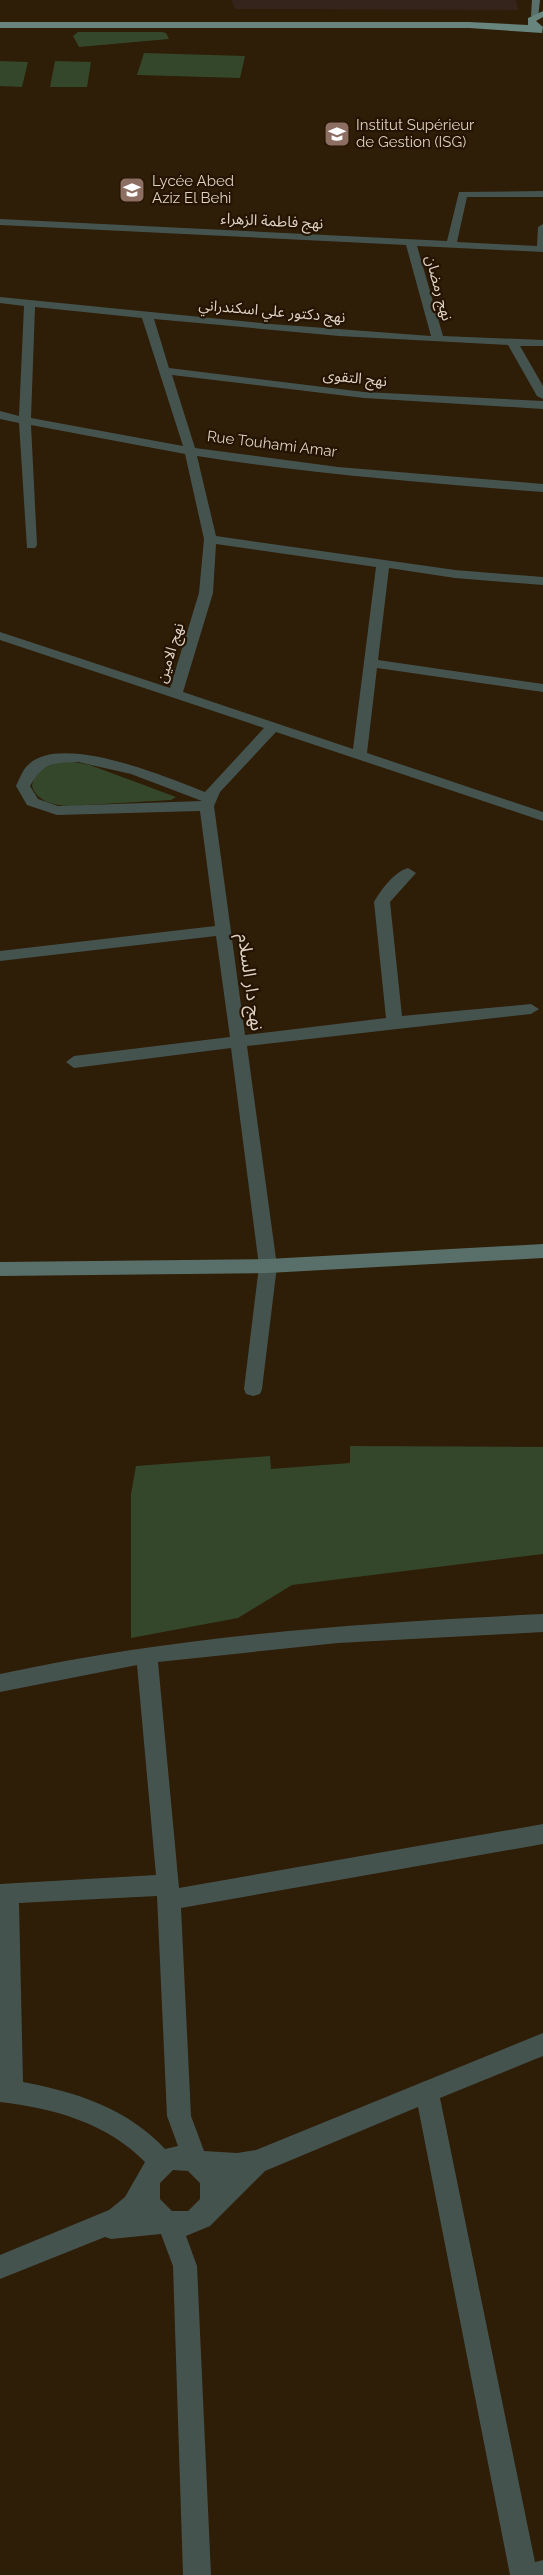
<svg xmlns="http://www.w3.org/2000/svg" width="543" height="2575" font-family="Raleway,'Noto Sans Arabic',sans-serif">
<rect width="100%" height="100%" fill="#2e1d07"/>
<!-- industrial -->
<path fill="#34241b" d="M231,0H516L518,10L235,9Z"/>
<!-- green -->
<path fill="#34472a" d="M78,32H162L166,33L169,39L79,47L73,36Z
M144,53L245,56L240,78L137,75Z
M0,61L28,62L22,87L0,86Z
M55,61L91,62L87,87H50Z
M67,761L90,765L176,797L171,800L69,806C54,805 37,802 32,786C35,768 52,764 67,761Z
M350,1446L543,1447V1554L292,1585L238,1618L131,1638V1494L136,1466L270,1456L271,1469L350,1463Z"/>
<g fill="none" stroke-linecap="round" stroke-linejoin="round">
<!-- street -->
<path fill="#45534f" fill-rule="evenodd" d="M543,191V197H467L457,242L537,246L538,227L543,224V252L417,246L443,336L543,340V346H520L543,386V399L537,396L508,345L339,336L154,319L169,368L364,392L543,401V409L364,398L172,375L195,448L338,467L543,484V492C428,483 312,474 197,456L216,536L455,570L543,577V585L455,578L389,568L378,660L543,684V692L377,668L367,753L543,812V821L276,732L220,792L214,806L245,1035L386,1018L374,902C381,890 394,872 408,868L416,873L390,902L402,1016L531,1004L539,1009L531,1014L247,1046L277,1266L262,1389L260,1394L253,1396L246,1394L244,1389L259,1266L231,1048L74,1068L66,1062L74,1056L230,1037L216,936L0,961V951L215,926L200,811L57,815L27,805L16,786C19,780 22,771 27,766C59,731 169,778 205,792L264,728L0,640V632L170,688L199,593L204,539L185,454L31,425L37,545L35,548H27L19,423L0,419V411L19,416L24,306L0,303V297L271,324L431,336L406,245L0,225V219L447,241L459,192ZM35,307L142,318L183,446L31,418ZM216,544L376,567L353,749L183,692L213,593ZM78,762L131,774L202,801L58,806L38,799L30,786C43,763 52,763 78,762Z
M543,1614V1632L338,1643L158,1662L179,1888L543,1824V1844L181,1908L191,2116L204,2151L237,2153L256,2150L543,2033V2056L440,2098L535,2562L543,2560V2575H510L418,2107L265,2171L210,2226L186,2236L197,2266L211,2575H183L173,2266L161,2234L111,2239L105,2237L0,2279V2255L109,2210L125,2197L145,2162C107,2123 53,2108 0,2102V1884L156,1875L137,1665L0,1692V1674C179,1635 360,1623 543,1614ZM157,1896L167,2116L178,2146L165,2149C127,2108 76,2092 23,2082L19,1903ZM173,2170L188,2171L200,2183V2199L188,2211H172L160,2199V2183Z"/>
<!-- secondary -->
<path fill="#587069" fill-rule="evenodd" d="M532,0H540L538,18L531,16Z
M543,1244V1258L268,1273L0,1276V1262L268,1259Z"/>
<!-- primary -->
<path fill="#67857d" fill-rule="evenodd" d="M543,11V17L536,21L543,27L542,33L469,28H0V22H469L528,25V18Z"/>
</g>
<!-- icons -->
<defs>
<g id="university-square" transform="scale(1.35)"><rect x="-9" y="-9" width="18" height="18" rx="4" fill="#8d6e63" stroke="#241401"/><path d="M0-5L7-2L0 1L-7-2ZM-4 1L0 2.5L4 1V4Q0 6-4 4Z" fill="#fff"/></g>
</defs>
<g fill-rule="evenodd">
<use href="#university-square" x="337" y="134"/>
<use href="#university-square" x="132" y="190"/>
</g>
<g text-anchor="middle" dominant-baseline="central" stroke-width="4.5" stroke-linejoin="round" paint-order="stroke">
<!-- far-poi labels -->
<g font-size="15" fill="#ddd2c5" stroke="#241401" text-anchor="start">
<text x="356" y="125">Institut Supérieur<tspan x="356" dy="17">de Gestion (ISG)</tspan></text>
<text x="152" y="181">Lycée Abed<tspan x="152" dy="17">Aziz El Behi</tspan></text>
</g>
<!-- far-street labels -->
<g font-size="15" fill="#ddd2c5" stroke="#241401">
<text transform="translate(272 221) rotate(3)">نهج فاطمة الزهراء</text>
<text transform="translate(439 288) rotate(75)">نهج رمضان</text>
<text transform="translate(272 311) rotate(5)">نهج دكتور علي اسكندراني</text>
<text transform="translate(355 378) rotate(6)">نهج التقوى</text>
<text transform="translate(272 444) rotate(7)">Rue Touhami Amar</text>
<text transform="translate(170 653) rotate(-73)">نهج الامين</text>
</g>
<!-- street labels -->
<g font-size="18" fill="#ddd2c5" stroke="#241401">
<text transform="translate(251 982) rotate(82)">نهج دار السلام</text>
</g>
</g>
</svg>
